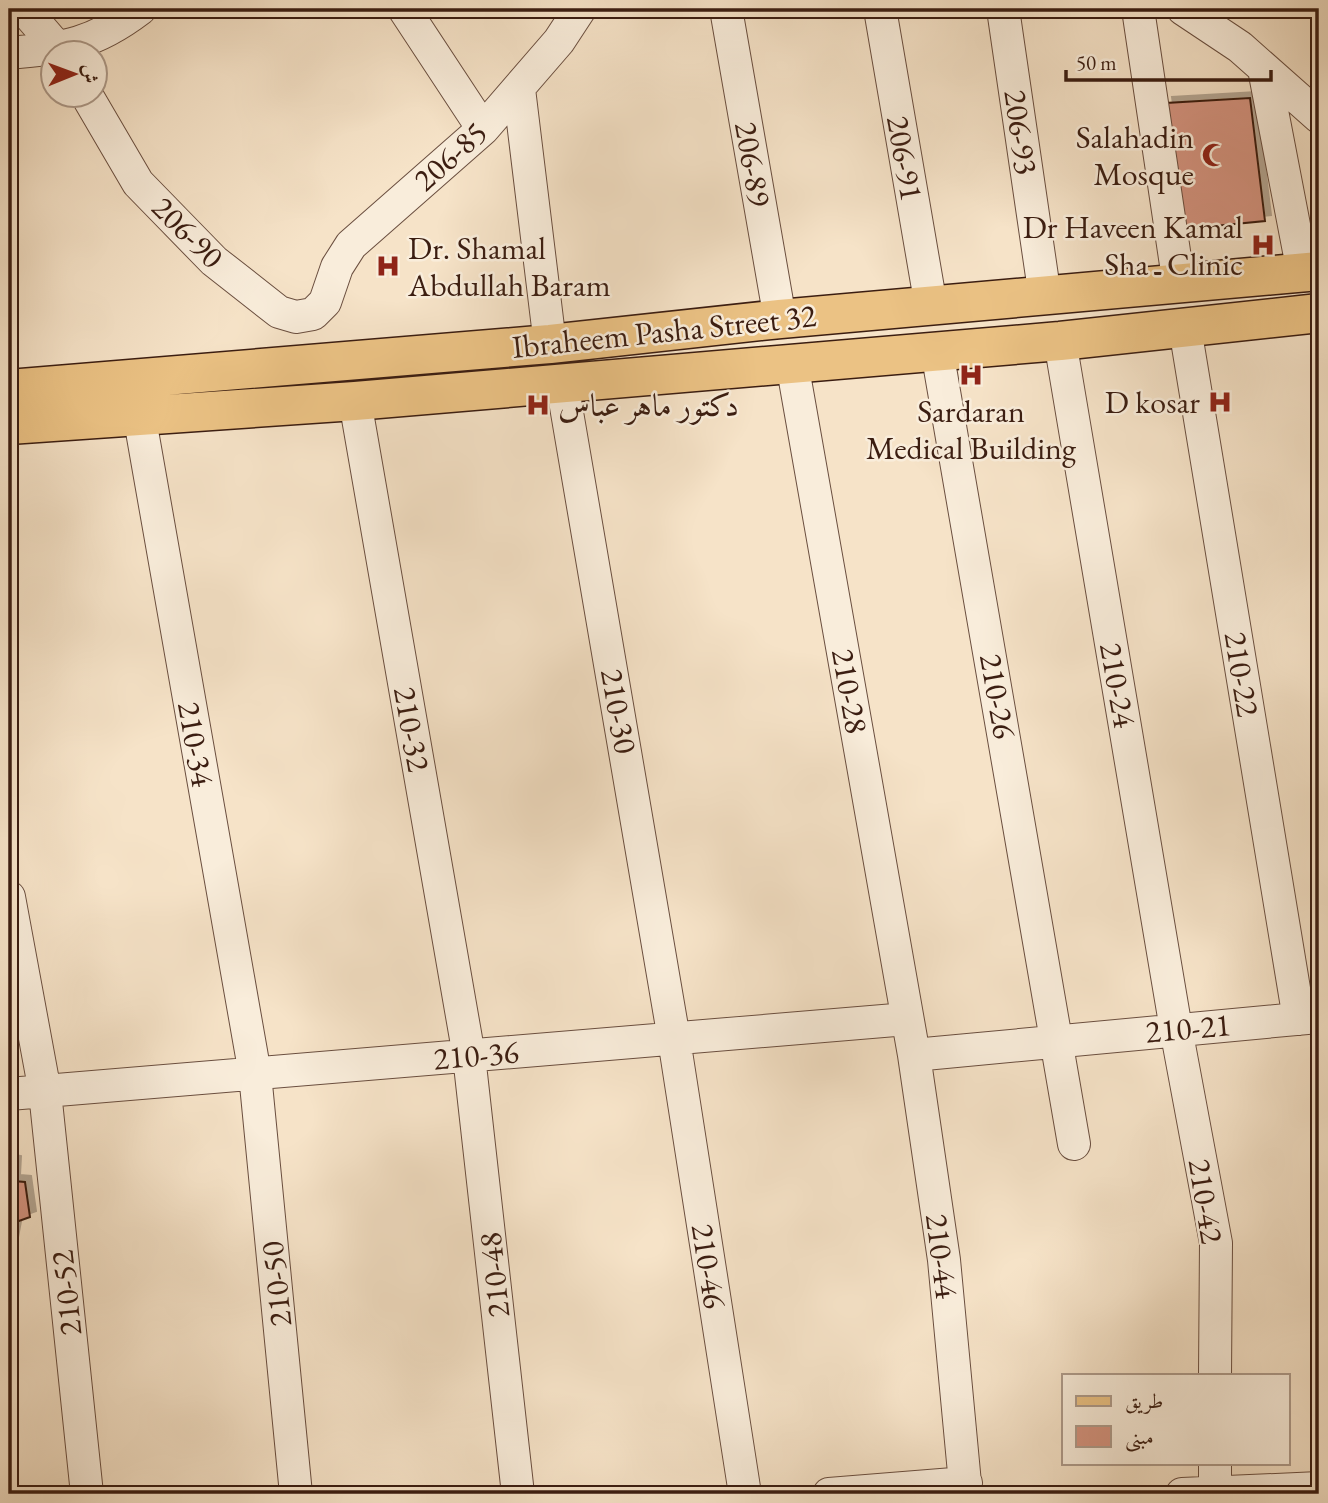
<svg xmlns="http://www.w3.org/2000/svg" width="1328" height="1503" font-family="'EB Garamond',Amiri,serif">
<defs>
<filter id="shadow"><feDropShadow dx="6" dy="-6" stdDeviation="0" flood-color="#0004"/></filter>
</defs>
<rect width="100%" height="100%" fill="#f6e3c8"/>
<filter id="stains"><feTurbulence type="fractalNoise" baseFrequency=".00286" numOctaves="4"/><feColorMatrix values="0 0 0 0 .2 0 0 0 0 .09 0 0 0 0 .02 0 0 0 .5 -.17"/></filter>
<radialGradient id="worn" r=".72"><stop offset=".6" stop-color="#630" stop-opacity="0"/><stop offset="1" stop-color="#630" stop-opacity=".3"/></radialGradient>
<!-- building -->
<path fill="#d4937f" stroke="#3b1d11" stroke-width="2" filter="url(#shadow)" d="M1250,98L1265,221L1184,229L1166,103Z
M9,1161L15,1162L14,1181L25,1182L30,1217L16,1222L9,1259Z"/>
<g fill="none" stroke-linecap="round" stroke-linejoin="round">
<!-- minor casing -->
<g stroke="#6a4e3f" stroke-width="34">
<path id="minor" d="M24,9L61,52
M404,9L483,129
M726,9L780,319
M880,9L931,306
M1003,9L1045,297
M1138,9L1179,285
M1183,9L1240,47L1319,117
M9,53C65,48 94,44 140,9
M1264,69L1303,272
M519,89L550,344
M86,94L138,183L214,261L279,312L296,317L313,314L325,302L337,267L351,245L483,129L559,41L580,9
M1185,328L1299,1019
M1060,341L1176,1029L1216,1243L1215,1375
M937,351L1074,1144
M792,363L914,1055L944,1260L966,1494
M562,383L674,1039L745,1494
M355,401L469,1056L518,1494
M139,414L255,1074L296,1494
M9,897L45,1092L87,1494
M914,1055L1318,1017
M9,1094L907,1019
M1215,1493V1463
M829,1494L966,1483
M1182,1494L1319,1488"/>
</g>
<!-- major casing -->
<g stroke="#3b1d11" stroke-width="41">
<path id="major" d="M9,389L550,344L780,319L1319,271
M9,425L355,401L1060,341L1319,313"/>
</g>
<!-- minor -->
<use href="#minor" stroke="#f9eddb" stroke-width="32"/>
<!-- major -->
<use href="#major" stroke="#ebc284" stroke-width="38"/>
</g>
<!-- icons -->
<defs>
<g id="mosque-bare" transform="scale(1.89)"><path d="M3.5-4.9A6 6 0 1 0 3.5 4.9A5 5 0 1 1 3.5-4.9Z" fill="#8f2418" stroke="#f9eddb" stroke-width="2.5" paint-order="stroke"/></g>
<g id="hospital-bare" transform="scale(1.89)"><path d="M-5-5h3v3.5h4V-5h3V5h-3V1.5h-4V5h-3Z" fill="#8f2418" stroke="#f9eddb" stroke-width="2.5" paint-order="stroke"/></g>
</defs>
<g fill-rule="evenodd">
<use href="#mosque-bare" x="1214" y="155"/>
<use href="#hospital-bare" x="1263" y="245"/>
<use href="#hospital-bare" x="388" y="266"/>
<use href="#hospital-bare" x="971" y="375"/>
<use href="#hospital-bare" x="1220" y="402"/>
<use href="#hospital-bare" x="538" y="405"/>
</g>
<g text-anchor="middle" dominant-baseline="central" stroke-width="5" stroke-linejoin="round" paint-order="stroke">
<!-- street labels -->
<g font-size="32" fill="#3b1d11" stroke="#f9eddb">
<text transform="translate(1021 132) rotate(82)">206-93</text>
<text transform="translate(450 156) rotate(-42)">206-85</text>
<text transform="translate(905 158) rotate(80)">206-91</text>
<text transform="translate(753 164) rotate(80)">206-89</text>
<text transform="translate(188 232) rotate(45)">206-90</text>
<text transform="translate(664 331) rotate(-6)">Ibraheem Pasha Street 32</text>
<text transform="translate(1242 674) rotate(81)">210-22</text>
<text transform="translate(1118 685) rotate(80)">210-24</text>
<text transform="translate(850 691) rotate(80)">210-28</text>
<text transform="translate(998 696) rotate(80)">210-26</text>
<text transform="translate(619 711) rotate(80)">210-30</text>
<text transform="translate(412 729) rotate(80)">210-32</text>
<text transform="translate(196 744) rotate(80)">210-34</text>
<text transform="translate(1188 1028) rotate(-5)">210-21</text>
<text transform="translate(476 1055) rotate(-5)">210-36</text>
<text transform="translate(1206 1201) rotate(81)">210-42</text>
<text transform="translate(942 1256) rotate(83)">210-44</text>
<text transform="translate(709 1266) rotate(81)">210-46</text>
<text transform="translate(494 1275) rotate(-96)">210-48</text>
<text transform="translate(276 1284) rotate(-96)">210-50</text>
<text transform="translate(66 1293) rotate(-96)">210-52</text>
</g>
<!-- poi labels -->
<g font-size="32" fill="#3b1d11" stroke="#f9eddb" text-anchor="end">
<text x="1194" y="137">Salahadin<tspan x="1194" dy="37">Mosque</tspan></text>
<text x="1243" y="227">Dr Haveen Kamal<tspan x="1243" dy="37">Sha ـ Clinic</tspan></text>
<text x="408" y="248" text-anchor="start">Dr. Shamal<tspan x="408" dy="37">Abdullah Baram</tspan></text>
<text x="1200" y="402">D kosar</text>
<text x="558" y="405" text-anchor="start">دكتور ماهر عباس</text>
<text x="971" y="411" text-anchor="middle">Sardaran<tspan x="971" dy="37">Medical Building</tspan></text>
</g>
</g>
<!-- margin -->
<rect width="1328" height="1503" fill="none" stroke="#f6e3c8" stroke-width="35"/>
<rect x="10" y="10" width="1307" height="1482" fill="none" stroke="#3b1d11" stroke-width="3.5"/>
<rect x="18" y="18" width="1293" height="1468" fill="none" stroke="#3b1d11" stroke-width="2"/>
<!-- legend -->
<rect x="1062" y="1374" width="228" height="91" fill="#f9eddb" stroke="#ad9a8a" stroke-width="2"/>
<rect x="1076" y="1396" width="35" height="10" fill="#ebc284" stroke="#ad9a8a" stroke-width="2"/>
<text x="1125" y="1408" font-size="21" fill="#3b1d11">طريق</text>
<rect x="1076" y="1426" width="35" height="21" fill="#d4937f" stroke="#ad9a8a" stroke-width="2"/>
<text x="1125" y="1444" font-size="21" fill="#3b1d11">مبنى</text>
<!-- north arrow -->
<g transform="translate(74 74) rotate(89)"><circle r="33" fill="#f9eddb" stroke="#ad9a8a" stroke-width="2"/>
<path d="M0-5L12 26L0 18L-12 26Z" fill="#8f2418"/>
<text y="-10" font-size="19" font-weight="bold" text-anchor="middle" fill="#3b1d11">ش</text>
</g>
<!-- scale -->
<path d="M1066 70v10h205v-10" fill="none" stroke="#3b1d11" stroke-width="3.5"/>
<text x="1076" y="70" font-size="21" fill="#3b1d11" stroke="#f9eddb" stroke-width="5" paint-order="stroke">50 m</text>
<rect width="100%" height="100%" filter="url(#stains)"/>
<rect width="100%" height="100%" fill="url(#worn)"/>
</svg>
